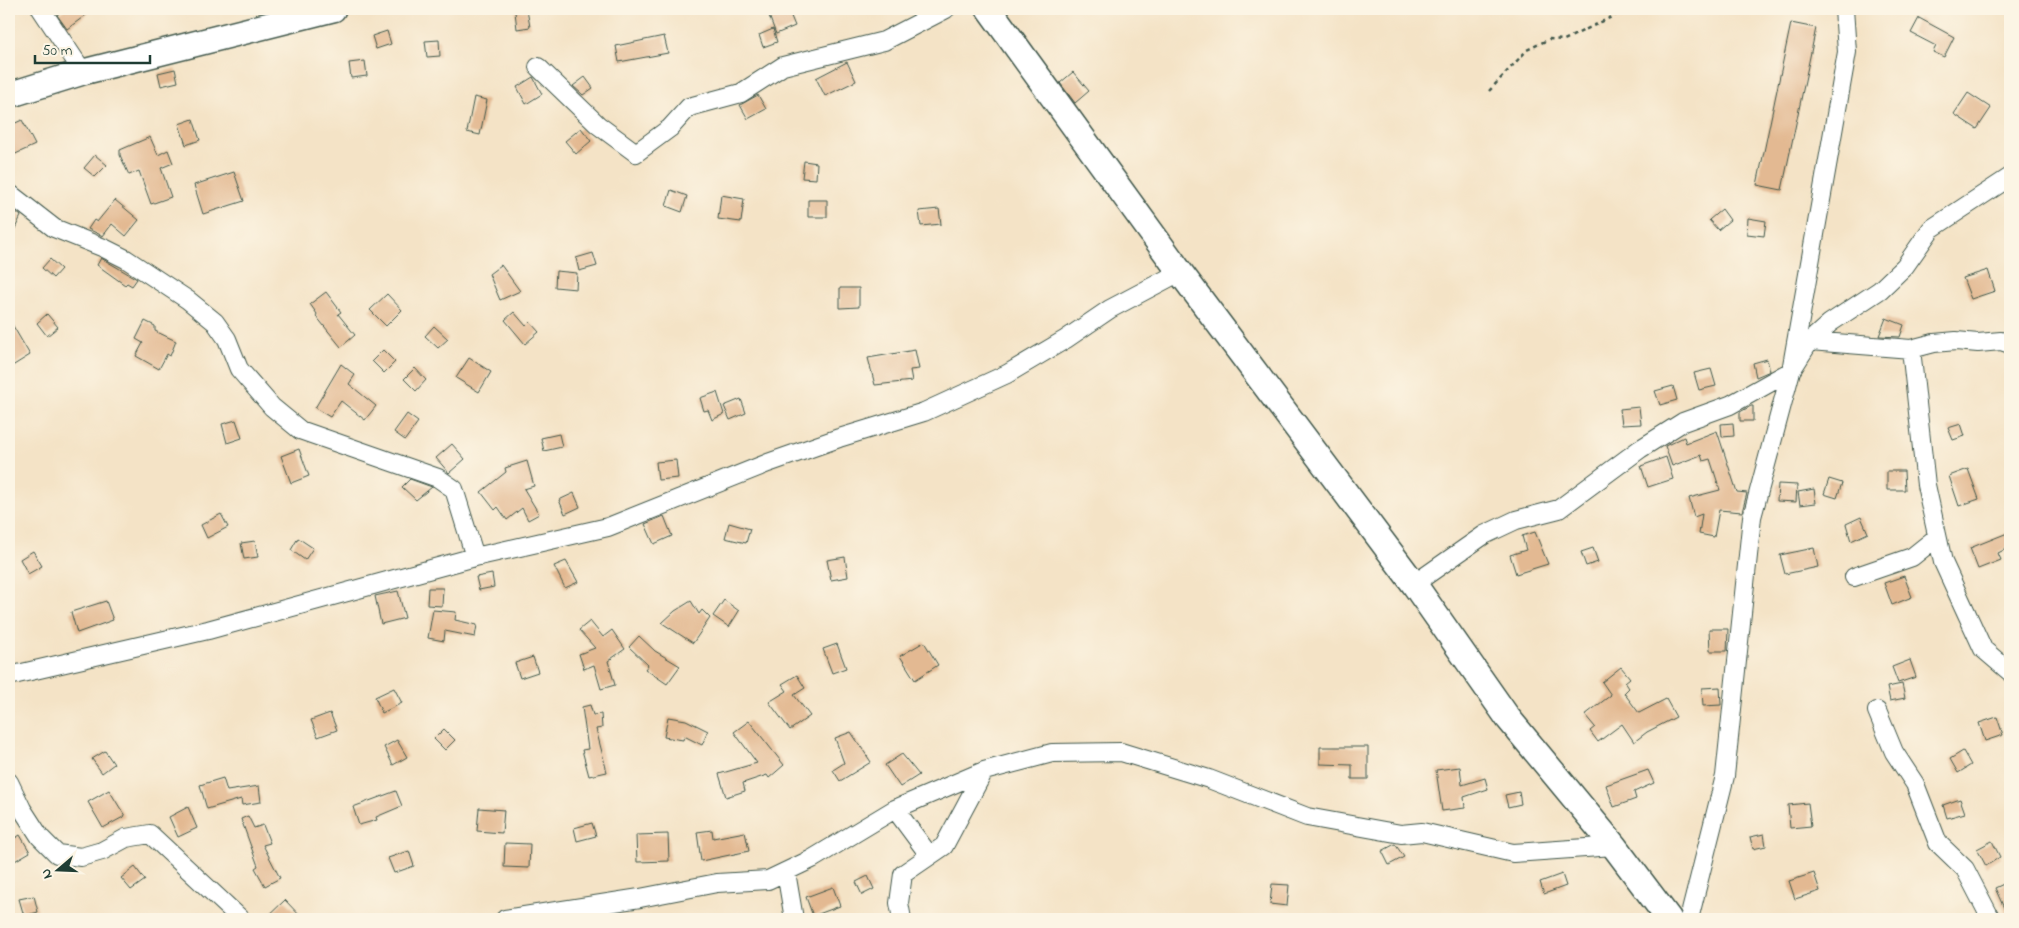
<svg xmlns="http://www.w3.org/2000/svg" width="2019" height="928" font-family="'Indie Flower',sans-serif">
<rect width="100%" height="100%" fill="#fcf5e5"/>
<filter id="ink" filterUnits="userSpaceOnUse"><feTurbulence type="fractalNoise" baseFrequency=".02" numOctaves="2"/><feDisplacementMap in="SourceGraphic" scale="10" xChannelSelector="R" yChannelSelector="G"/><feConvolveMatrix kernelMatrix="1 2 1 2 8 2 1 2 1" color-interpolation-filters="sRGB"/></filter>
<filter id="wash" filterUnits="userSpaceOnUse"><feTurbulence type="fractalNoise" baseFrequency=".0096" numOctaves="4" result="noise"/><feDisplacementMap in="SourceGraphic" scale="20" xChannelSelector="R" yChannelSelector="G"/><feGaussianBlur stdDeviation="1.12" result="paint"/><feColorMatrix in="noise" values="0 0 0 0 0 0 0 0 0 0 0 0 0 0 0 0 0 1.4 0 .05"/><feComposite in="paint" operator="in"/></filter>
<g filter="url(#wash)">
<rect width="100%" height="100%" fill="#f4e3c6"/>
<g id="blocks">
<!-- building -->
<path fill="#e3b992" d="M65,9H94L67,29L57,15Z
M778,9H788L795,26L776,34L768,13Z
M527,10L530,27L517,29L515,12Z
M1919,18L1954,37L1944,57L1933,52L1936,46L1911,33Z
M1791,23L1816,28L1782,190L1757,185Z
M773,29L777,42L763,47L759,35Z
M387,31L391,44L376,49L372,36Z
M664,36L668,53L619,62L616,46Z
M439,40L440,56L427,57L425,41Z
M365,61L367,76L351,78L349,63Z
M847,62L856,81L825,96L816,78Z
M175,69L178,82L161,86L158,73Z
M1073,72L1089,91L1075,103L1060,83Z
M533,77L542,94L526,104L517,87Z
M585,77L593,88L583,95L573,86Z
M1968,93L1991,108L1977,129L1954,114Z
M758,95L766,109L748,119L740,105Z
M474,97L487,100L480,135L467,132Z
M193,119L200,140L186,145L179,124Z
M22,120L35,145L9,157V126Z
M581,128L591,141L576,154L565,141Z
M150,137L158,155L168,150L173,163L161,168L171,197L151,204L139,171L129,175L120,155V150Z
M95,155L107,165L95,177L84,168Z
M804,161L817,163L816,179L802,178Z
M234,172L244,201L203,214L194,185Z
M671,190L687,196L682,212L666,206Z
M721,195L744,199L741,222L718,219Z
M115,200L139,220L126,236L112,224L103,236L88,229L94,220L97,222Z
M808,200H827V217H808Z
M9,206L21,216L9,241Z
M939,209L941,224L921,226L919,211Z
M1722,209L1730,220L1718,230L1709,220Z
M1748,218L1766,221L1764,236L1747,234Z
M593,253L597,266L579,271L576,258Z
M101,258L137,279L132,286L127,283L125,285L97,265Z
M50,259L61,269L53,278L42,268Z
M501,265L520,291L500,300L489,274Z
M1988,270L1995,291L1971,299L1963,278Z
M556,271L577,273L576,289L555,287Z
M840,288H859V307L840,308Z
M326,292L341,312L338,314L355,335L341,347L316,316L317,314L310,304Z
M387,294L402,310L386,326L370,310Z
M514,312L526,326L530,322L539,332L525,344L505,320Z
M47,314L58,327L47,336L37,323Z
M1886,318L1904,325L1900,337L1879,336Z
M9,319L30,355L9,368Z
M145,321L155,326V331L176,341L170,356L167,354L159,369L136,356L143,343L136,339Z
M434,326L448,339L438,348L425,336Z
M383,350L395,362L384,373L372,361Z
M915,350L919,369L910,370L912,381L875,385L868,358Z
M469,358L491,372L479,392L456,378Z
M1767,359L1770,371L1756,377L1753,363Z
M341,364L355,375L349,384L376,406L365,420L341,401L330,417L315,408Z
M415,368L426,380L416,391L404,379Z
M1711,369L1716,386L1699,390L1694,373Z
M1673,386L1677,400L1660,405L1655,391Z
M717,392L724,414L712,420L708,410L704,411L700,398Z
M741,399L746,413L730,420L724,406Z
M1751,406H1753V421H1740V412Z
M1639,407L1641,424L1622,425L1620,409Z
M407,414L418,422L405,440L394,432Z
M236,420L242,438L227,443L222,424Z
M1733,423L1734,436L1722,437L1721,424Z
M1961,424L1965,436L1953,440L1948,428Z
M1717,431L1737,492L1747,493L1742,512L1719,510L1714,537L1699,534L1702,514L1694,517L1689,498L1720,490L1710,459L1703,461L1701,455L1672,466L1665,446L1684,437L1686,443Z
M559,434L562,447L544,451L541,438Z
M452,444L465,459L449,473L436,458Z
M299,449L309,476L291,483L281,456Z
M1666,457L1673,479L1648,487L1641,466Z
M676,460L678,478L658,480L656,462Z
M527,461L534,486L524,489L539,514L528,520L522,508L507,520L498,507L495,510L481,492L506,472L505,468Z
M1968,469L1979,499L1959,506L1949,476Z
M1887,471H1904L1905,490H1887Z
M410,479L432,487L416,500L402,487Z
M1829,479L1842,483L1837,498L1824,494Z
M1778,484L1797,485L1796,502L1777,501Z
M1814,489L1816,503L1800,505L1798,492Z
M574,493L580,507L565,514L559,500Z
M221,514L228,527L207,538L201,525Z
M664,516L672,536L654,544L645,524Z
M1861,517L1868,533L1851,541L1846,524Z
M729,523L750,529L746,543L725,538Z
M1535,532L1548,564L1516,574L1510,555L1526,550L1522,536Z
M2010,532V547L1998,553L2001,560L1978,569L1970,548Z
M298,538L313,548L305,560L291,550Z
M255,541L258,557L244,559L241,543Z
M1593,548L1598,562L1586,566L1581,552Z
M1814,548L1818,567L1785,574L1780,555Z
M33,551L42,566L28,574L20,559Z
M845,557L848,577L831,580L827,560Z
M566,561L578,582L565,588L554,566Z
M492,574L494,587L479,590L476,577Z
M1904,576L1912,597L1892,605L1884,583Z
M428,588H443L442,606L427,605Z
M398,591L405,618L381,624L375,596Z
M724,600L739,611L729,627L713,616Z
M106,601L113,620L77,633L71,612Z
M691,601L699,614L702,610L710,618L693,643L662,623L675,611Z
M433,610L456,612L455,620L477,625L475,637L445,631L444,641L428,638Z
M590,621L603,637L612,630L625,649L608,661L615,685L601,689L594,665L584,669L579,654L595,648L579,630Z
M1709,629H1728L1727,651H1710Z
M639,636L655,651L680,666L667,684L645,669L648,665L629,647Z
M924,642L938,665L915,680L900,656Z
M837,644L846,668L832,673L823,649Z
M533,657L538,672L520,678L515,663Z
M1910,660L1916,677L1898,683L1892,667Z
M1621,667L1630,678L1625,682L1629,688L1624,693L1639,713L1666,699L1676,717L1647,732L1634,742L1622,724L1598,742L1590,731L1595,727L1585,715L1611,695L1602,682Z
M797,675L805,688L794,695L810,716L790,730L769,702L787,691L782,684Z
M1902,684L1905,698L1890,701L1887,687Z
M1720,687L1721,705L1703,706L1702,688Z
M394,688L402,703L382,713L375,697Z
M590,705L593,715L601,714L602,728L596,729L607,772L589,776L582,750L588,749L582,707Z
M330,713L337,730L318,737L311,720Z
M668,717L686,720L708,731L702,745L684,736L683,740L664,737Z
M1997,717L2003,735L1985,741L1979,723Z
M749,721L784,765L769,778L767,775L743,783L745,791L726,797L719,774L757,763L734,732Z
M444,729L455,740L445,750L434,739Z
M851,732L871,762L840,781L833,770L844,763L835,738Z
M397,740L407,757L393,765L384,747Z
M1320,747H1368V779H1352V765L1320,764Z
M105,751L114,764L102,773L92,759Z
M1963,751L1971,765L1958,773L1950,759Z
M902,754L919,775L900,787L885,765Z
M1460,767L1462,785L1485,778L1488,789L1464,797L1465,808L1442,811L1436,770Z
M1648,770L1654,783L1634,792L1636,799L1614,807L1606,785Z
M223,778L227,791L259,786L261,802L242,805L241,799L207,809L200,785Z
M109,790L125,816L103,828L88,802Z
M396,791L402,806L376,817L377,820L359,825L353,807Z
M1519,792L1521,804L1508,807L1505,795Z
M1960,799L1965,813L1947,818L1943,805Z
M1808,803L1811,826L1790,828L1788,805Z
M188,807L197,828L178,837L169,817Z
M479,808L504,810L502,833L477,831Z
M248,816L254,828L263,825L270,843L263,845L280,878L265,886L255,868L258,866L241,819Z
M592,823L596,836L577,841L574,828Z
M712,830L713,838L745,832L749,851L701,861L697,832Z
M668,834L669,861L637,862L636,835Z
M1764,834L1766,846L1753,849L1750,837Z
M20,835L30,852L13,862L9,855V842Z
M1992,841L2000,857L1986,866L1977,849Z
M505,843L530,844L529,868L504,867Z
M1395,844L1404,857L1389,865L1382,851Z
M409,851L414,866L394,873L388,858Z
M135,867L145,880L131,890L121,878Z
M1814,873L1820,891L1795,899L1789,881Z
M1562,874L1566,886L1544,894L1540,882Z
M868,876L874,889L862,895L856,882Z
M2010,881V919H2009L1995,888Z
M1272,884L1289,885L1287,906L1270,904Z
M833,887L840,906L813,916L806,897Z
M34,896L38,912L24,916L19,899Z
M285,900L303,919H265Z"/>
</g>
</g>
<g filter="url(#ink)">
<use href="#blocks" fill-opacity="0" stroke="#3f564a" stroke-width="1"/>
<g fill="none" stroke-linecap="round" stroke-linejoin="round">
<!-- street casing -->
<g stroke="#3f564a" stroke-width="20">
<path id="street" d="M41,9L83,72
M538,67L598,125L636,153L670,128L689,107L741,93L783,66L884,41L946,9
M9,193L54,228L104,248L126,259L188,300L215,322L227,339L239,369L272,407L300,430L438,478L454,489L475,557
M1810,341L1911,349L1934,343L1956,341L1978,343L2001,341L2010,344
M1911,349L1926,485L1943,562L1983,649L2010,672
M1854,577L1912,557L1937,537
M1414,584L1484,535L1516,520L1559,509L1640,449L1683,422L1730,405L1791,371L1810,341L1830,323L1880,290L1905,266L1931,229L2010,177
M9,676L208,630L475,557L608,527L768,463L839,438L924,412L1007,374L1066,339L1110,309L1180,272
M1877,711L1894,752L1915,784L1938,843L1965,869L1991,919
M9,782L22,809L40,837L57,854L81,857L102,851L126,838L150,834L241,919
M895,809L929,855
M786,872L794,919
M505,919L640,898L717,883L768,880L812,859L895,809L984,771
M902,919L899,903L903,874L944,846L984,771L1052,753L1121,752L1209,779L1307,817L1401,834L1422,832L1513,853L1614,846
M1689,919L1725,776L1752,517L1791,371L1847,52L1844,9"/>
</g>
<!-- secondary casing -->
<g stroke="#3f564a" stroke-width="28">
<path id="secondary" d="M989,9L1180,272L1414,584L1508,718L1614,846L1669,919
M9,95L83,72L333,9"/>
</g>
<!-- path -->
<path stroke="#3f564a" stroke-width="2.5" stroke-dasharray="4 4" stroke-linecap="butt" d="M1489,91L1527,50L1549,39L1564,40L1628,9"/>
<!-- street -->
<use href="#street" stroke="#fff" stroke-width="18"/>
<!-- secondary -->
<use href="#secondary" stroke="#fff" stroke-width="25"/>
</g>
</g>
<!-- margin -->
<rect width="2019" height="928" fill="none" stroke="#fcf5e5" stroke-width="30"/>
<!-- north arrow -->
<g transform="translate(58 870) rotate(251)" stroke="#fcf5e5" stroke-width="4" paint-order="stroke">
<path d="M0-4L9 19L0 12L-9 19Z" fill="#1f3d34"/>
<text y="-8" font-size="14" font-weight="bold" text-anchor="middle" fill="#1f3d34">N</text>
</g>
<!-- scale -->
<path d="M35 55v8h115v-8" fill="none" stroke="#1f3d34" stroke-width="2.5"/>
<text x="42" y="55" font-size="15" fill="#1f3d34" stroke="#fcf5e5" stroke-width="4" paint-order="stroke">50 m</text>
</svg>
